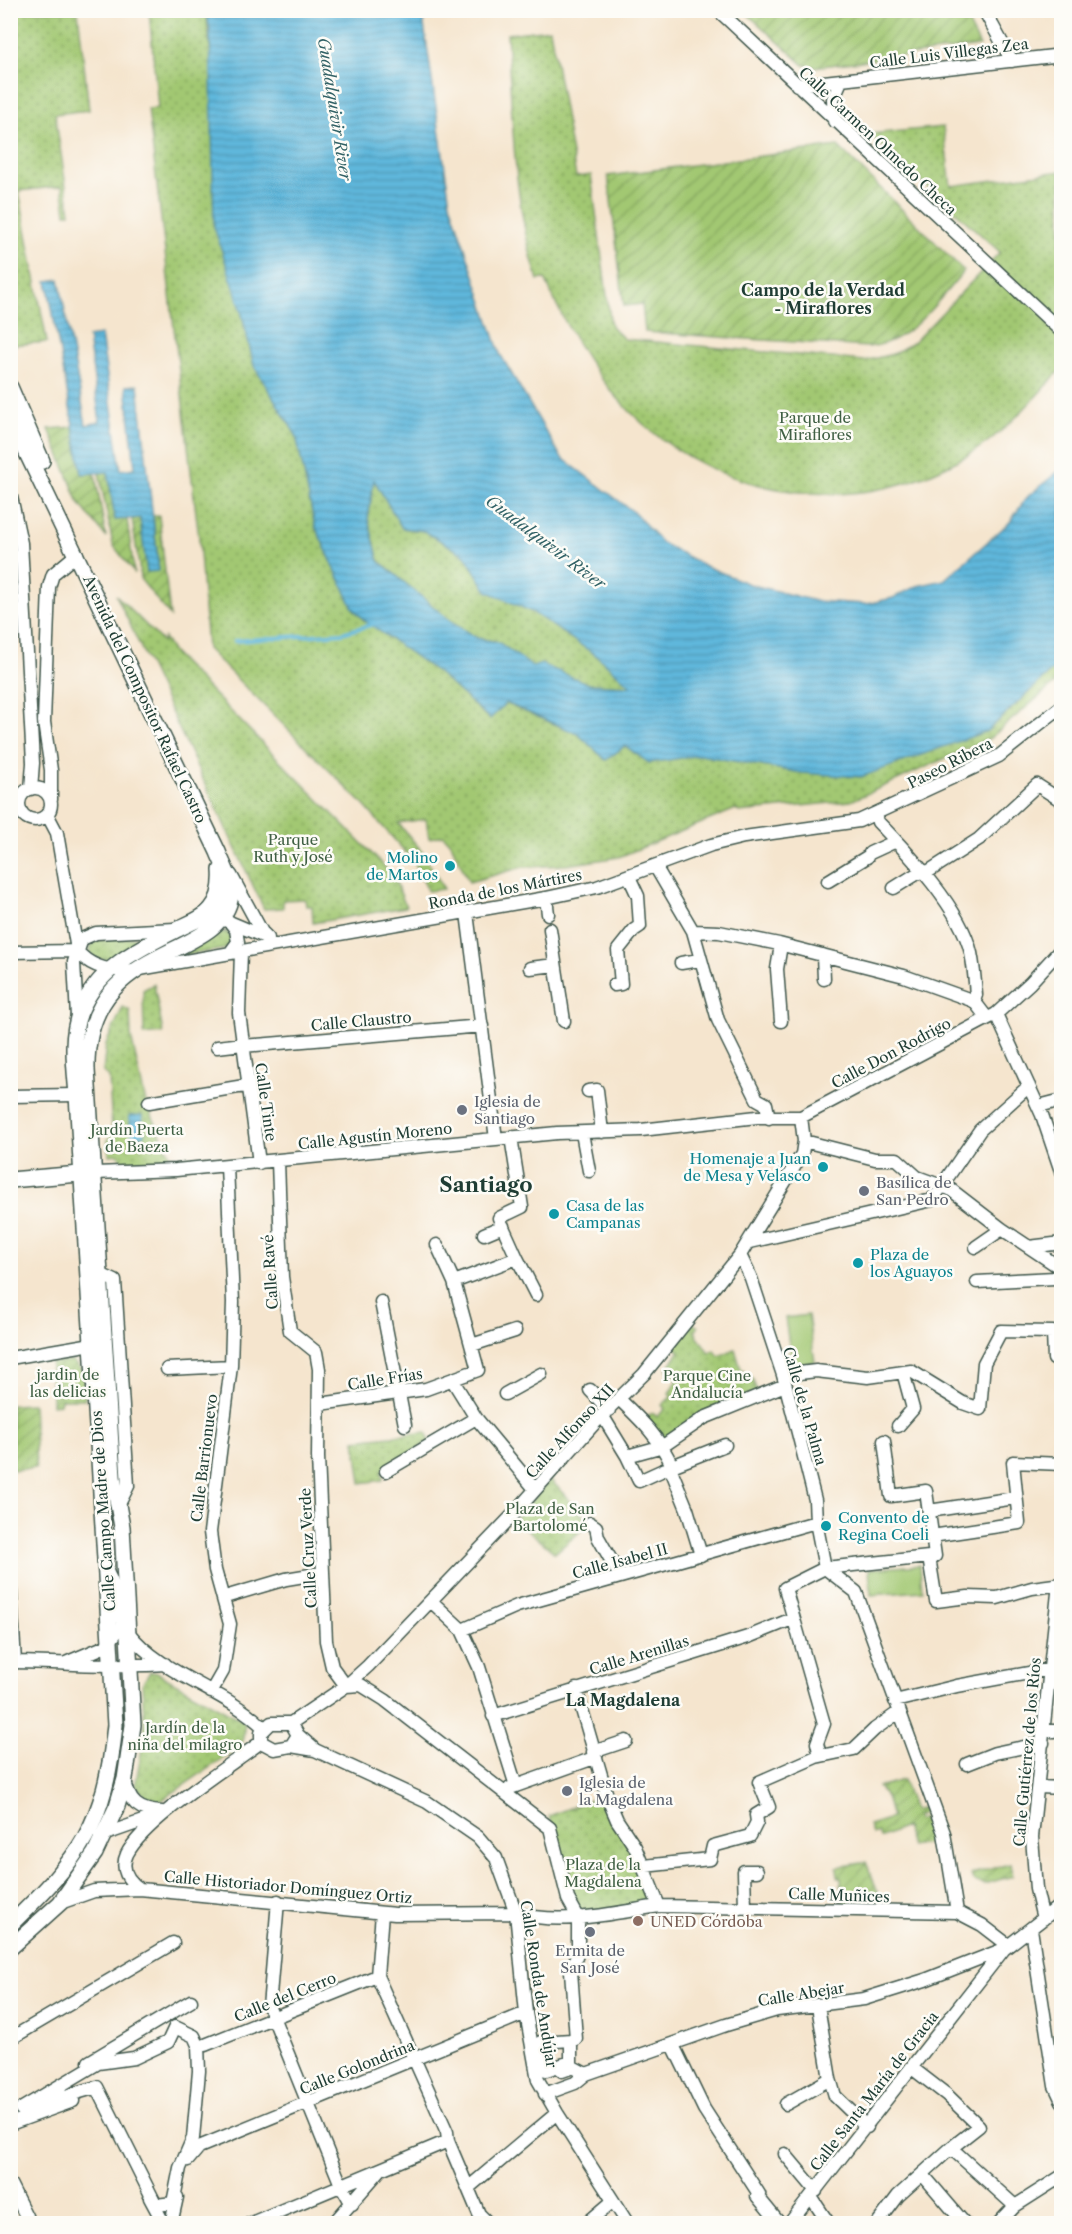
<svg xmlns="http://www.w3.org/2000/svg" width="1072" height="2234" font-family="'Libre Caslon Text',serif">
<defs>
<pattern id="grass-dots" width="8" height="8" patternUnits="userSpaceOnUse" patternTransform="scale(1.5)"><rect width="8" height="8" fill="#a2c872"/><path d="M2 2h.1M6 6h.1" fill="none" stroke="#83a45e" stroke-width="1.8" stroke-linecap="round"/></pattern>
<pattern id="garden-furrows" width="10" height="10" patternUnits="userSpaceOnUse" patternTransform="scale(1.5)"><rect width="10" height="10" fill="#a2c872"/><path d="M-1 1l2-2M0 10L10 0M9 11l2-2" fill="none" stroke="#83a45e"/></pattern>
<pattern id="water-rules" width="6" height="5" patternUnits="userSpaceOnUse" patternTransform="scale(1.5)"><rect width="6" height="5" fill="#5fb7dc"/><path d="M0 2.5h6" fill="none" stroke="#4e96b3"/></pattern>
</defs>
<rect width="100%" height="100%" fill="#fdfcf7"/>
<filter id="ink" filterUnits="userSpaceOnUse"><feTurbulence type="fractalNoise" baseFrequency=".0167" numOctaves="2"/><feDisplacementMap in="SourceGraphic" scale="12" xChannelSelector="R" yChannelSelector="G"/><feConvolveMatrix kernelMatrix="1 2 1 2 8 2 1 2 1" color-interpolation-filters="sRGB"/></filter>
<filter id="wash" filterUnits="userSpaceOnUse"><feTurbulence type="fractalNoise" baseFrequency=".008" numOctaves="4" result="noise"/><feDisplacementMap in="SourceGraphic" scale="24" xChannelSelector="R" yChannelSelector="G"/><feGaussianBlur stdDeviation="1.35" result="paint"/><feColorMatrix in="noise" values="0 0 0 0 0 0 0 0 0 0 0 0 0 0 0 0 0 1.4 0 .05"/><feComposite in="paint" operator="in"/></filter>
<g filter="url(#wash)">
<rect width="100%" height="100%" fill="#f5e5ce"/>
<!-- grass -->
<path fill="url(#grass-dots)" stroke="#608253" stroke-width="1.5" d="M10,11H78L89,110L55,114L70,213H66L62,186L19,191L47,342L11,345Z
M149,11H206L240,306L254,366L296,435L315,526L353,608L364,620L437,672L489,719L505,703L578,734L606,760L625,746L649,763L700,755L802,773L987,731L1061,662V678L990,738L851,801L739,812L736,809L619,857L566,865L523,867L469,882L451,844L443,835L429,838L426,819L398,823L421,850L444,889L428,891L415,863L361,802L207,649L199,539L148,109L158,108Z
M550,29L576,177L591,175L611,326L624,339L864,361L893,354L914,342L1000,252L869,134L943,127L951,186L1061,171V369C1033,400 1005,433 968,455C914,486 861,499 799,492C671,478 593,393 545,279L538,280C512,201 513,117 507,34Z
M374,479L402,528L424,531L465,555L487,591L532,612L597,656L632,686L589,684L542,665L533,667L498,642L477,638L454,624L379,561L368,519Z
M116,595L163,642L164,638L173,653L393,875L406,907L313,923L312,906H306L305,899L283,900V908L264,909Z
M227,931L232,941L226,949L172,957Z
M145,937L106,960L94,958L90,952L91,944L97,940Z
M154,984L163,1033L144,1035L143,990Z
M123,1007L130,1011L131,1037L146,1103L173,1161L121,1163L119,1154L109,1155L108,1140L112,1132L109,1077L103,1072L106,1044Z
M691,1322L698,1327L695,1332L709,1353L714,1350L719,1356L735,1349L741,1369L753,1380L757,1392L663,1440L643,1418L653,1413L657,1417L665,1409L662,1405L672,1396L669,1393L678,1380L667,1369L680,1351L670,1345Z
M427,1432L429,1442L382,1470L383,1480L361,1483L355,1440Z
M550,1479L590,1523L555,1553L515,1519Z
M150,1672L157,1673L245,1722L242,1745L161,1801H150L135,1786L145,1733L142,1684Z
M601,1796L639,1861L650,1906L577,1913L549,1816Z"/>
<!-- garden -->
<path fill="url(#garden-furrows)" stroke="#608253" stroke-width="1.5" d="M744,11H962L980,46L814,67L804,65Z
M838,146L964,271C937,301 911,343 868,347L645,332L642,304L624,306L608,176Z
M74,427L82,474L95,473L106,537L79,503L49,429Z
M108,471L115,520L127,519L134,572L113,545L99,473Z
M153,516H159L170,616L141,580L132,519L140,518L147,571L159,570Z
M72,1361L83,1371L85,1399H61L60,1404L52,1405L51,1363Z
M33,1404L36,1468L12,1470L11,1405Z
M127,1698L122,1765L103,1823L98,1825C115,1783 121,1744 121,1699Z
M903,1780L914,1810L923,1807L925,1812L916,1816L917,1820L924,1818L933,1842L911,1846L905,1827L880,1838L878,1832L872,1834L869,1825L892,1818L886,1797L878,1787Z
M866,1862L885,1910L843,1908L841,1877H838L837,1867Z
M1010,1864L1013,1876L984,1884L973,1881L971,1874Z"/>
<!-- pitch -->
<path fill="#a2c872" stroke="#608253" stroke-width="1.5" d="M808,1315L815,1362L792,1365L785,1318Z
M920,1565L922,1591L871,1595L869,1569Z"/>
<!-- water -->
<path fill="url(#water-rules)" stroke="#3f7a88" stroke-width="1.5" fill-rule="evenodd" d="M206,11H422L450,203L500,354L561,457L635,513L662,543L703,565L749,584L815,601L866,604L893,598L917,586L944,580L1010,522L1026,498L1061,469V662L987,731L861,777L802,773L700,755L649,763L625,746L606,760L578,734L506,703L490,719L437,672L364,620L353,608L315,526L296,435L254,366L240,306L214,227L210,30ZM374,480L402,528L424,531L465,555L487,591L532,612L597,656L631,686L589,684L541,664L533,667L498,642L477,638L454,624L379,561L368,519Z
M59,279L86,425L100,422L88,337L101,335L121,470L135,468L126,386L138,385L159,571L147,572L140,518L115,520L108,472L82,474L47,281Z
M142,1115L145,1136L132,1137L129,1116Z"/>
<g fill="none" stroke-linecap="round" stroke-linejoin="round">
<!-- stream -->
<path stroke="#5fb7dc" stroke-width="4" d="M235,641L342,633L374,624"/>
</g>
</g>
<g filter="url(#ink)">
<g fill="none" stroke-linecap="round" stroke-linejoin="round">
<!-- minor casing -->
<g stroke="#3f564b" stroke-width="15">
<path id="minor" d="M718,10L1062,332
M984,10L1012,61
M797,85L1062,55
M834,121L833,99L841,81
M10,492L21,543L33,763L31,789
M19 804a16 16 0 1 1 32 0a16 16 0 1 1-32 0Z
M51,800V770L44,722L49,587L53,574L77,554
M47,814L57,833L77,950
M876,815L878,822C909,854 961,909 971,953C974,967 975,981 976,995L974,1001
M870,853L896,841
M655,866L693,931L718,1020L757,1099L766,1104L769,1118
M926,873L979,839L1037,785L1062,801
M231,875L262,932L268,938
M828,881L867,857
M894,888L923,870
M546,898L548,914
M467,913L496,1139
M215,916L265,937
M550,929L564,1021
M693,931L719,932L779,944L904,976L974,1001L987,1018
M77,951C91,968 112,972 134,970L546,898L597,887L711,845L744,837L859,821L999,756L1062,706
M10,952L77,951
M241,952L239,1013L259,1163
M230,953L238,942L236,930L230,922
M823,955L824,979
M681,963L699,960
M530,968L555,965
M614,985L621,984L618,950L634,930L640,926L638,896L631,881
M996,1014L1042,1115L1062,1174
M77,1017L74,962L82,939L96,933L175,929
M781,1021L777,969L781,945
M243,1046L482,1026
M217,1047L243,1044
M588,1091L597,1090L602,1132
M10,1096L77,1095
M149,1102L250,1085
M1039,1106L1062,1100
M582,1133L589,1171
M804,1141L875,1159H897L917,1177L950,1189L1002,1229L1062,1269
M278,1161L282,1277L290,1331L316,1352L319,1369L318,1457L326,1641L332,1667L346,1686L361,1685L385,1700L550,1828L568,1899L578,1917V1952L571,1971L576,2039L571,2040
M95,1173L176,1170L557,1133L641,1130L757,1117H801L996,1014L1030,983L1062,948
M484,1234L503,1226
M750,1242L932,1200L980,1130L1029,1086
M437,1245L454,1282
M976,1247L1002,1229
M1029,1247L1062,1243
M740,1255L751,1278L783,1375L798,1433L815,1500L816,1522L825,1568
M517,1258L536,1295
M100,1274L115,1281L128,1486L118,1506
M977,1282L1055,1278L1062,1269
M381,1302L405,1425
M472,1345L515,1331
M10,1358L92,1344
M167,1369L231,1366
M783,1375L816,1371L868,1377L911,1371L963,1403L980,1409L984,1363L1001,1331L1053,1332L1054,1359H1062
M453,1381L476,1418L535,1489
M590,1390L609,1410
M505,1394L541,1374
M619,1399C641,1420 660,1438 672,1466L639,1481L627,1456L663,1446L704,1418L785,1385
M320,1404L426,1389L478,1370L454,1282L517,1258L499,1218L522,1207L511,1137
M602,1415L627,1456
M898,1426L913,1409L903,1372
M884,1441L891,1496L926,1491L935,1556L929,1557L936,1601L968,1597L997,1598L1032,1588L1062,1584
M672,1466L725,1445
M670,1467L687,1509L701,1555
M386,1471L476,1418
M929,1511L1015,1498
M590,1523L596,1527L598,1537L620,1576
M932,1536L1019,1523L1013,1462L1062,1464
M825,1568L856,1592L944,1833L957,1912
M825,1568L929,1557
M107,1572C120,1593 113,1612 128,1632C162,1676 225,1689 264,1728
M10,1579L15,1662
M225,1597L286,1579L322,1573
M431,1601L462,1630L479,1667L516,1786
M462,1630L517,1606L816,1522
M10,1662C63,1662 113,1668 165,1664
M68,1662L106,1646L127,1619
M211,1692L223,1671L230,1624L215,1570L210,1532L231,1366L233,1302L227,1166
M895,1701L957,1686L1051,1669
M493,1716L748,1637L792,1619
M291,1723L346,1686L368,1666L510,1518L602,1415L644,1374L740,1255L802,1154L804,1141L801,1117
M1045,1731H1062
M298,1735L291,1746L274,1749L261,1742V1733L271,1723H291L298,1735L314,1749
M291,1746L315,1750L427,1802L478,1837L496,1858L516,1913L526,2013L538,2080L557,2113L628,2224
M593,1752L626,1741
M820,1756L817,1743L824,1724L785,1588L825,1568
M967,1764L995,1753L1043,1743
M125,1779C128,1803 139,1811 162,1812
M1039,1787L1062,1788
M510,1788L594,1758
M100,1836L157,1816
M644,1866L710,1859L713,1846L750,1836L757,1822L756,1815L769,1807L759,1782L816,1757L854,1749L875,1729L899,1712
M140,1889C128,1881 120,1869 127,1854C144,1820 228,1767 261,1742
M278,1901L269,2007L341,2185L352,2204
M60,1903L94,1891L140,1889L395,1914L516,1913C561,1926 613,1913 659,1906L635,1847L617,1820L608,1799L576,1689
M659,1906L957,1912L982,1925L1008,1945
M745,1907L744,1871H757
M382,1913L377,1976L447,2132L448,2141L479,2214L489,2224
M1043,1919L1036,1889L1032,1837L1058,1593L1062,1590
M1031,1929L1055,2086L1062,2101
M818,2006L830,2079L835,2096L867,2127
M175,2027L194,2036L198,2045L199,2071L193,2138L180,2168L173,2203L156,2205L97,2087L21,2109L98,2063L134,2058L168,2042Z
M10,2039L173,1943
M571,2040V2062L546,2070L541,2042Z
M205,2045L377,1976
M673,2045L704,2109L759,2194L757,2196L780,2224
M89,2062L191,2001
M912,2068L947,2095L979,2126L951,2148
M586,2074L726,2025L777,2010L864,1999L925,1980L1004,1949
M545,2094L575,2083L586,2074L573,2067L562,2071
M786,2104L830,2079
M10,2124L73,2101
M785,2154L816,2191
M188,2160L199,2147L526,2013
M923,2175L965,2224
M10,2184L30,2224
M468,2188L557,2113
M811,2197L829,2224
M150,2198L164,2224
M171,2224L177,2197
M249,2224L448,2141
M333,2224L380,2170
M586,2224L613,2201
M789,2224L1004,1949L1062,1904
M877,2224L898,2196L951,2148L1015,2206L1062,2176
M998,2224L1015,2206"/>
</g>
<!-- major casing -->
<g stroke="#3f564b" stroke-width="18">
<path id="major" d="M10,387L42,461
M10,418L218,852C223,865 233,881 231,895C222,964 84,939 87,1070L113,1477L122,1527L133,1725L125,1779L117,1806L95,1853L60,1903L10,1948
M10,1180L91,1173
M10,1925C81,1856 105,1826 115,1725L77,1095C75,1069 70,1037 80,1012C99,966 139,949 180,928C190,923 204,918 211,909C221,898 222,884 221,870"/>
</g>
<!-- minor -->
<use href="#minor" stroke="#fff" stroke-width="12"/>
<!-- major -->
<use href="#major" stroke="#fff" stroke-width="15"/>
</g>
</g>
<!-- markers -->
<g fill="#0f9aa8" stroke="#fdfcf7" stroke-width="2">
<circle cx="450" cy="866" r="6"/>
<circle cx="823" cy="1167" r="6"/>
<circle cx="554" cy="1214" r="6"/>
<circle cx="858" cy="1263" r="6"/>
<circle cx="826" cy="1526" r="6"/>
</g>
<g fill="#6b7280" stroke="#fdfcf7" stroke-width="2">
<circle cx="462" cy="1110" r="6"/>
<circle cx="864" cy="1191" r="6"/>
<circle cx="567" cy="1791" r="6"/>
<circle cx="590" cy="1932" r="6"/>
</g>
<circle fill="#8d6e63" stroke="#fdfcf7" stroke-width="2" cx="638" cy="1921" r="6"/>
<g text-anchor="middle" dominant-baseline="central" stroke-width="5" stroke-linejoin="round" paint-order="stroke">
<!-- street labels -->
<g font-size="15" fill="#1f3d34" stroke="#fdfcf7">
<text transform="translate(949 53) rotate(-7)">Calle Luis Villegas Zea</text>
<text transform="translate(878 141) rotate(43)">Calle Carmen Olmedo Checa</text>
<text transform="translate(145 699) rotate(65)">Avenida del Compositor Rafael Castro</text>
<text transform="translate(950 763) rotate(-27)">Paseo Ribera</text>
<text transform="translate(505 889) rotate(-11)">Ronda de los Mártires</text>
<text transform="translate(361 1021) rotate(-5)">Calle Claustro</text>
<text transform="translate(891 1053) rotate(-28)">Calle Don Rodrigo</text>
<text transform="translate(266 1102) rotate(82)">Calle Tinte</text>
<text transform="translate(375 1136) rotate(-6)">Calle Agustín Moreno</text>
<text transform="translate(270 1272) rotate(-94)">Calle Ravé</text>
<text transform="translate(385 1379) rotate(-9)">Calle Frías</text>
<text transform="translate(805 1406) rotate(74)">Calle de la Palma</text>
<text transform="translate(570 1431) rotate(-47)">Calle Alfonso XII</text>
<text transform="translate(204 1458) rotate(-83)">Calle Barrionuevo</text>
<text transform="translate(103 1511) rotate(-94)">Calle Campo Madre de Dios</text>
<text transform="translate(308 1548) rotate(-93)">Calle Cruz Verde</text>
<text transform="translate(620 1561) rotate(-15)">Calle Isabel II</text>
<text transform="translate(639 1655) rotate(-17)">Calle Arenillas</text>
<text transform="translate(1027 1752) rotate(-85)">Calle Gutiérrez de los Ríos</text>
<text transform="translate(288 1887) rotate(5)">Calle Historiador Domínguez Ortiz</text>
<text transform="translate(839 1895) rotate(2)">Calle Muñices</text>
<text transform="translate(539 1984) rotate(81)">Calle Ronda de Andújar</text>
<text transform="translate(801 1994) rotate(-9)">Calle Abejar</text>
<text transform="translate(285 1997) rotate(-22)">Calle del Cerro</text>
<text transform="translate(357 2067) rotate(-22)">Calle Golondrina</text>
<text transform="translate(874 2091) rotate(-52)">Calle Santa María de Gracia</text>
</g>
<!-- park labels -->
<g font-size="15" fill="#406044" stroke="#fdfcf7">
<text x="815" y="417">Parque de<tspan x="815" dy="17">Miraflores</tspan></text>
<text x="293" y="839">Parque<tspan x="293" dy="17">Ruth y José</tspan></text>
<text x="137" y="1129">Jardín Puerta<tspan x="137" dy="17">de Baeza</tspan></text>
<text x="68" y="1374">jardin de<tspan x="68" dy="17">las delicias</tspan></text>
<text x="707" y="1375">Parque Cine<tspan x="707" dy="17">Andalucía</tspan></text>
<text x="550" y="1508">Plaza de San<tspan x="550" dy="17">Bartolomé</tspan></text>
<text x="185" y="1727">Jardín de la<tspan x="185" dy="17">niña del milagro</tspan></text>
<text x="603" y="1864">Plaza de la<tspan x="603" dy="17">Magdalena</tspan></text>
</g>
<!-- culture labels -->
<g font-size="15" fill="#0d838f" stroke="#fdfcf7" text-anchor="start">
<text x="438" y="857" text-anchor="end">Molino<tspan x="438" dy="17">de Martos</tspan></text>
<text x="811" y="1158" text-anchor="end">Homenaje a Juan<tspan x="811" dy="17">de Mesa y Velasco</tspan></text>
<text x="566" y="1205">Casa de las<tspan x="566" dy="17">Campanas</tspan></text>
<text x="870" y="1254">Plaza de<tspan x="870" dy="17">los Aguayos</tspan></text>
<text x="838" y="1517">Convento de<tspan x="838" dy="17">Regina Coeli</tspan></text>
</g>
<!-- worship labels -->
<g font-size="15" fill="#5b616d" stroke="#fdfcf7" text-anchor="start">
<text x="474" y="1101">Iglesia de<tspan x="474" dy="17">Santiago</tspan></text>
<text x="876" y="1182">Basílica de<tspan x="876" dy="17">San Pedro</tspan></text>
<text x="579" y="1782">Iglesia de<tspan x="579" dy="17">la Magdalena</tspan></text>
<text x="590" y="1950" text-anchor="middle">Ermita de<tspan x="590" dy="17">San José</tspan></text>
</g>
<!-- education labels -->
<g font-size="15" fill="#785e54" stroke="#fdfcf7" text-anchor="start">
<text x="650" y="1921">UNED Córdoba</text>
</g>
<!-- water labels -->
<g font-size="16" font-style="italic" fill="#326266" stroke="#fdfcf7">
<text transform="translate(335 109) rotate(81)">Guadalquivir River</text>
<text transform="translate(546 542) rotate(37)">Guadalquivir River</text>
</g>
<!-- neighbourhood labels -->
<g font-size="16" font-weight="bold" fill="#1f3d34" stroke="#fdfcf7">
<text x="823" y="290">Campo de la Verdad<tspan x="823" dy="18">- Miraflores</tspan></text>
<text x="623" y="1700">La Magdalena</text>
</g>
<!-- district labels -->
<g font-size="21" font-weight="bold" fill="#1f3d34" stroke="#fdfcf7">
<text x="486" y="1184">Santiago</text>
</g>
</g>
<!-- margin -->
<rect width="1072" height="2234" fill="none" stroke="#fdfcf7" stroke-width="36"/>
</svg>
